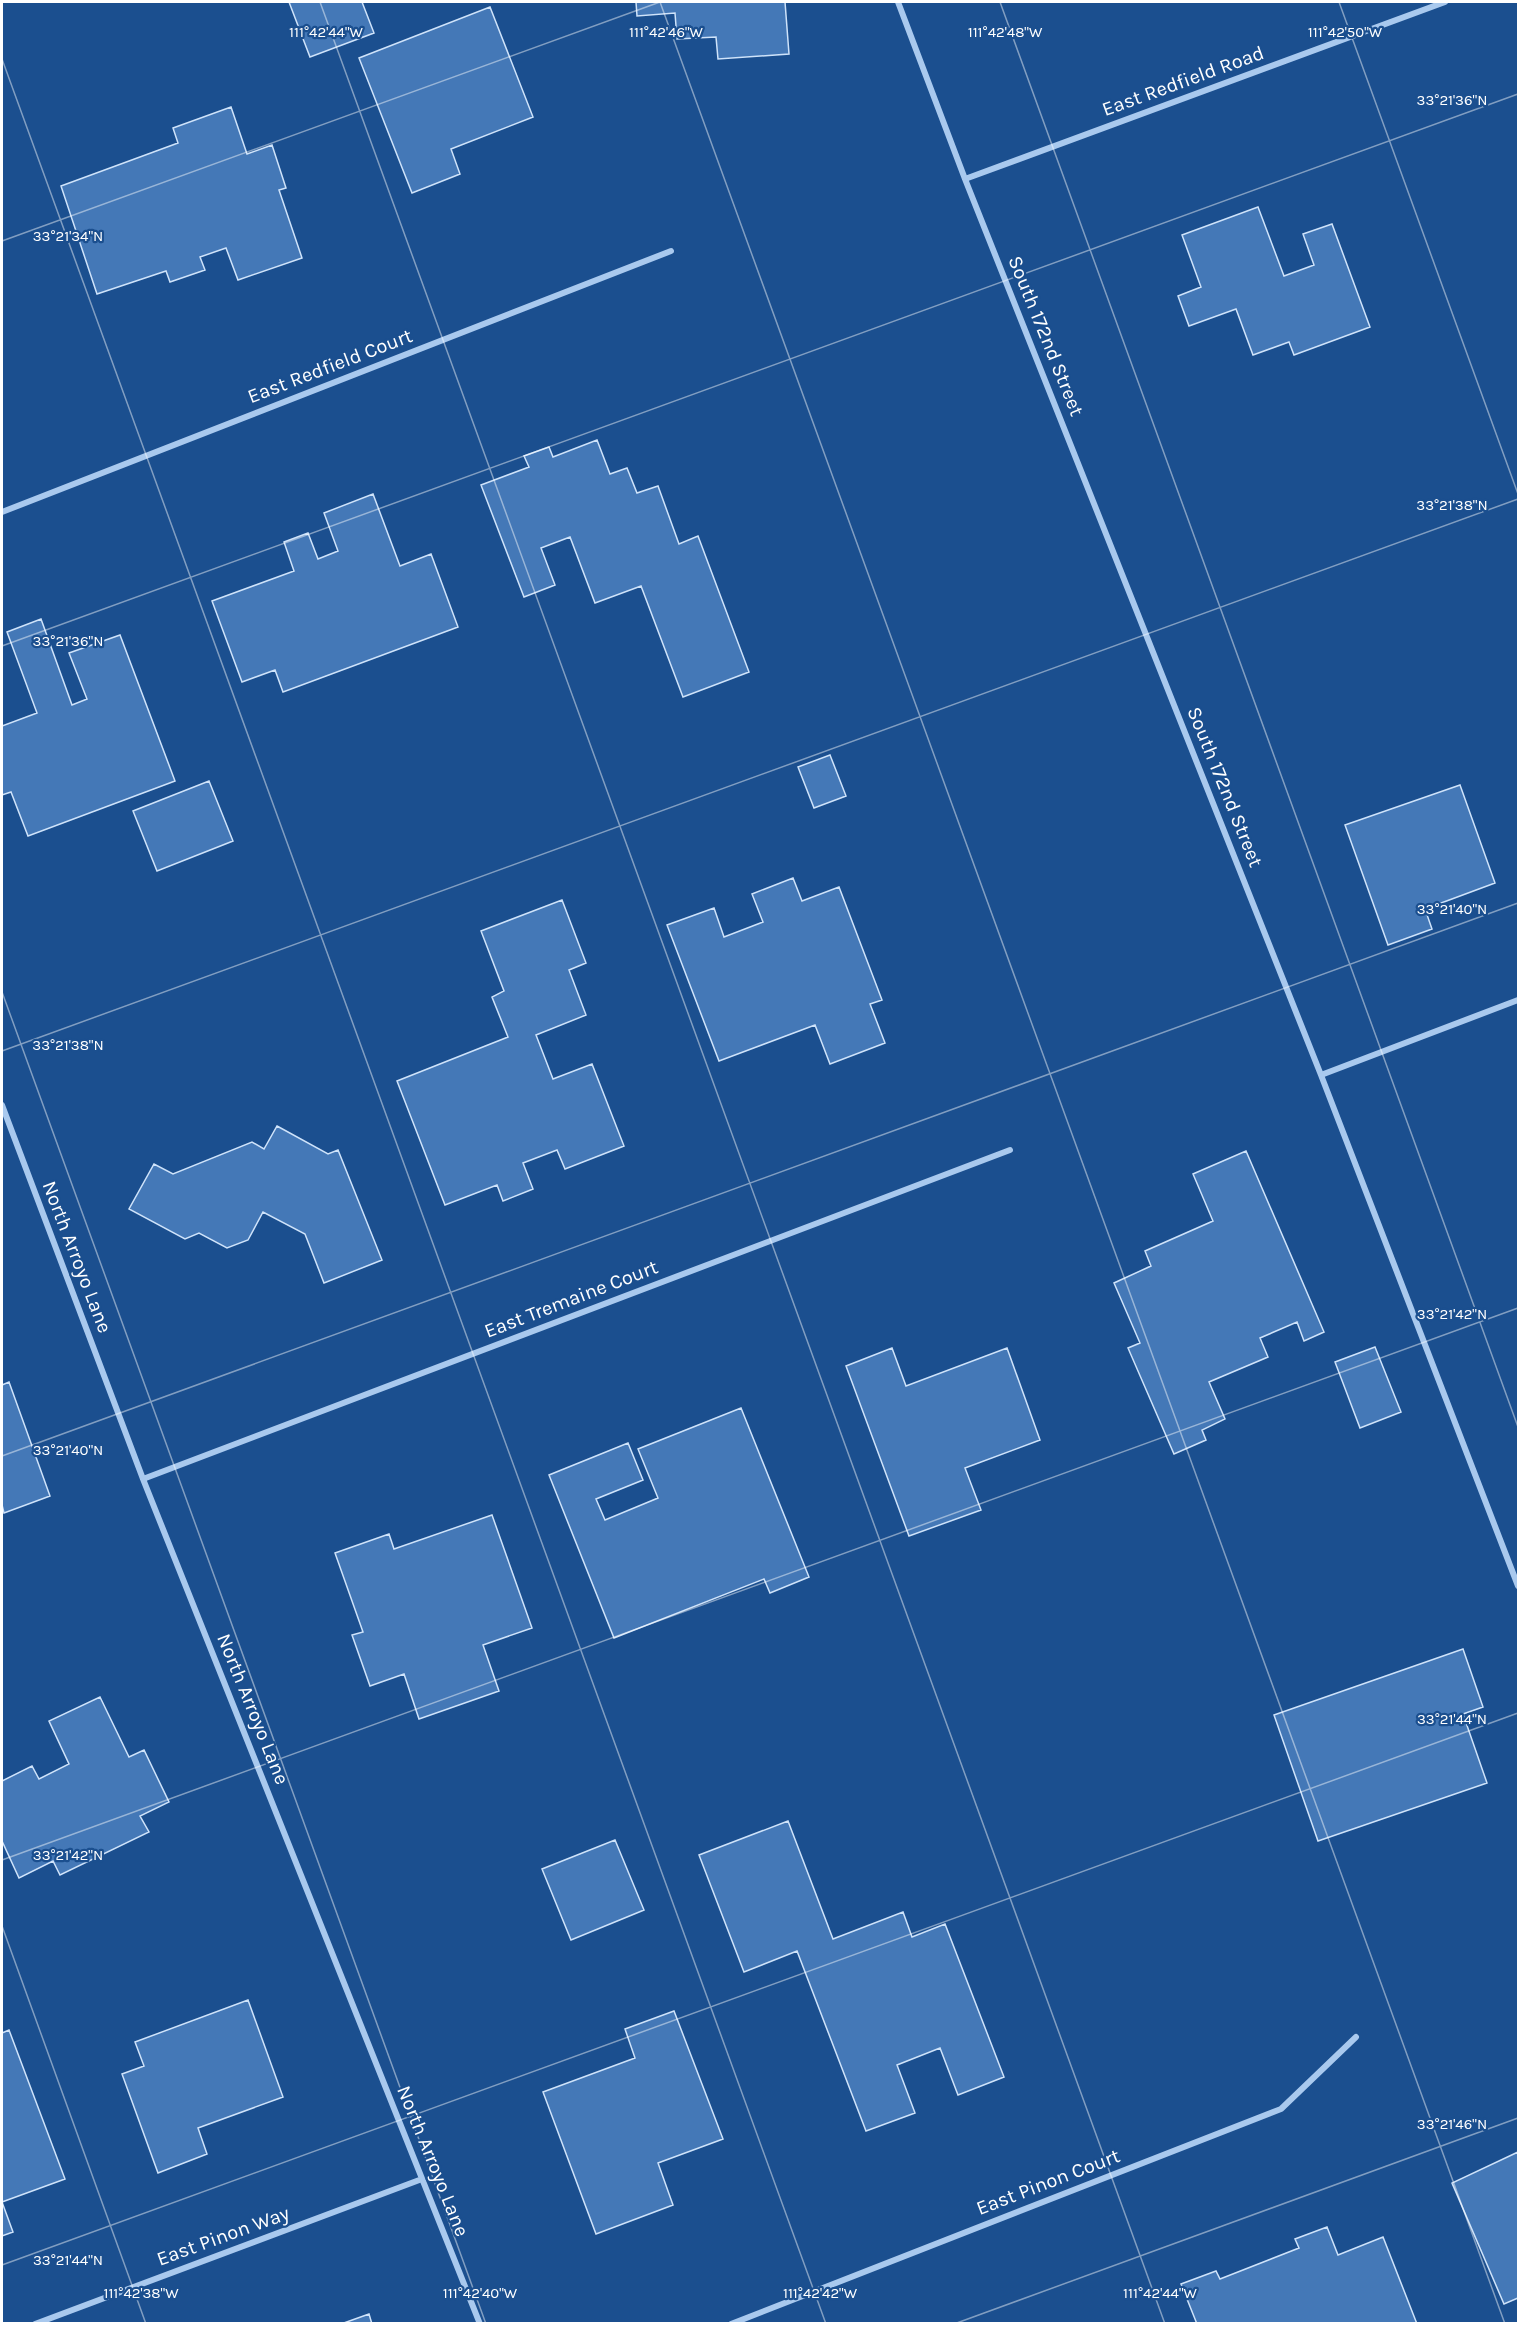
<svg xmlns="http://www.w3.org/2000/svg" width="1520" height="2325" font-family="Karla,sans-serif">
<rect width="100%" height="100%" fill="#1b4f8f"/>
<!-- building -->
<path fill="#4478b7" stroke="#cfe3fa" stroke-width="1.5" d="M289,2H362L374,33L310,57Z
M636,2H785L789,54L718,59L716,37L677,39L675,13L637,16Z
M490,7L533,117L451,149L460,174L412,193L359,58Z
M231,107L247,154L272,145L286,188L279,190L302,258L238,280L226,248L200,257L205,270L170,282L166,271L97,294L61,186L178,143L173,128Z
M1258,207L1284,276L1314,265L1303,234L1332,224L1370,327L1294,355L1289,342L1253,355L1236,309L1189,326L1178,296L1201,287L1182,235Z
M597,440L610,474L627,468L637,493L658,486L679,544L698,536L749,672L683,697L641,586L595,603L570,537L541,548L555,585L524,597L481,485L529,467L524,456L549,447L553,457Z
M373,494L400,566L431,554L458,627L283,692L275,670L242,682L212,601L294,571L284,542L308,533L318,559L338,551L324,513Z
M41,619L72,705L87,699L69,653L120,635L175,781L28,836L11,792L2,795V726L37,713L7,632Z
M830,755L846,796L814,808L798,767Z
M209,781L233,841L157,871L133,811Z
M1460,785L1495,883L1425,909L1432,929L1388,945L1345,825Z
M793,878L802,901L839,887L882,1000L870,1004L885,1043L830,1064L815,1025L719,1061L667,925L714,908L724,937L763,922L752,894Z
M562,900L586,963L569,970L586,1015L536,1035L553,1079L592,1064L624,1146L565,1169L557,1150L523,1163L533,1189L503,1201L497,1185L445,1205L397,1081L508,1037L492,997L504,991L481,931Z
M277,1126L328,1154L338,1150L382,1260L324,1283L305,1234L263,1212L248,1240L227,1248L199,1233L185,1239L129,1209L154,1164L173,1174L252,1142L264,1149Z
M1246,1151L1324,1332L1304,1341L1297,1322L1260,1338L1268,1357L1209,1382L1225,1419L1202,1430L1206,1440L1174,1454L1128,1348L1140,1343L1114,1283L1151,1266L1145,1251L1213,1221L1193,1174Z
M1375,1347L1401,1412L1360,1428L1335,1362Z
M892,1348L906,1386L1007,1348L1040,1440L965,1468L981,1510L909,1536L846,1366Z
M9,1382L50,1496L4,1513L2,1505V1385Z
M741,1408L809,1577L770,1593L764,1579L614,1638L549,1475L628,1443L643,1480L596,1499L605,1520L658,1498L638,1449Z
M492,1515L532,1628L483,1645L499,1691L419,1719L404,1674L370,1686L352,1635L363,1632L335,1553L389,1534L394,1549Z
M1463,1649L1483,1707L1463,1714L1487,1783L1318,1841L1274,1715Z
M100,1697L129,1757L144,1750L169,1802L140,1816L149,1832L60,1875L53,1861L19,1878L2,1841V1781L32,1766L39,1779L69,1764L49,1721Z
M788,1821L833,1939L903,1912L912,1937L945,1924L1004,2077L958,2095L940,2048L897,2065L915,2113L866,2131L797,1951L744,1972L699,1855Z
M615,1840L644,1910L571,1940L542,1869Z
M248,2000L283,2097L198,2128L207,2154L158,2173L122,2074L144,2066L135,2042Z
M674,2011L723,2139L658,2163L673,2205L596,2234L543,2092L635,2058L625,2029Z
M9,2030L65,2179L2,2202L13,2232L2,2236V2033Z
M1518,2152V2298L1504,2304L1452,2183Z
M1327,2227L1338,2255L1383,2237L1417,2324H1197L1181,2284L1216,2271L1220,2279L1299,2248L1295,2239Z
M369,2314L372,2324H341Z"/>
<g fill="none" stroke-linecap="round" stroke-linejoin="round">
<!-- minor -->
<path stroke="#a9c9ee" stroke-width="6" d="M898,2L965,179L1321,1075L1518,1586
M965,179L1445,2
M2,512L671,251
M1321,1075L1518,1000
M2,1105L143,1479L480,2324
M143,1479L1010,1150
M35,2324L422,2179
M731,2324L1281,2109L1356,2037"/>
</g>
<!-- ticks -->
<path fill="none" stroke="#fff" stroke-width="1.5" stroke-opacity="0.45" d="M320,2L1165,2324M660,2L1505,2324M1000,2L1518,1427M1339,2L1518,494M2,59L826,2324M2,241L660,2M2,646L1518,94M2,992L486,2324M2,1051L1518,499M2,1456L1518,903M2,1860L1518,1308M2,1926L146,2324M2,2265L1518,1713M954,2324L1518,2118"/>
<g text-anchor="middle" dominant-baseline="central" stroke-width="4.5" stroke-linejoin="round" paint-order="stroke">
<!-- street labels -->
<g font-size="20" fill="#fff" stroke="#1b4f8f">
<text transform="translate(1183 81) rotate(-20)">East Redfield Road</text>
<text transform="translate(1046 336) rotate(68)">South 172nd Street</text>
<text transform="translate(330 366) rotate(-21)">East Redfield Court</text>
<text transform="translate(1225 787) rotate(68)">South 172nd Street</text>
<text transform="translate(77 1257) rotate(69)">North Arroyo Lane</text>
<text transform="translate(571 1299) rotate(-21)">East Tremaine Court</text>
<text transform="translate(253 1709) rotate(68)">North Arroyo Lane</text>
<text transform="translate(433 2161) rotate(68)">North Arroyo Lane</text>
<text transform="translate(1048 2182) rotate(-21)">East Pinon Court</text>
<text transform="translate(223 2236) rotate(-20)">East Pinon Way</text>
</g>
</g>
<g font-size="15" text-anchor="middle" fill="#fff" stroke="#1b4f8f" stroke-width="4.5" stroke-linejoin="round" paint-order="stroke">
<text x="326" y="37">111°42'44"W</text>
<text x="666" y="37">111°42'46"W</text>
<text x="1005" y="37">111°42'48"W</text>
<text x="1345" y="37">111°42'50"W</text>
<text x="1452" y="105">33°21'36"N</text>
<text x="68" y="241">33°21'34"N</text>
<text x="1452" y="510">33°21'38"N</text>
<text x="68" y="646">33°21'36"N</text>
<text x="1452" y="914">33°21'40"N</text>
<text x="68" y="1050">33°21'38"N</text>
<text x="1452" y="1319">33°21'42"N</text>
<text x="68" y="1455">33°21'40"N</text>
<text x="1452" y="1724">33°21'44"N</text>
<text x="68" y="1860">33°21'42"N</text>
<text x="1452" y="2129">33°21'46"N</text>
<text x="68" y="2265">33°21'44"N</text>
<text x="141" y="2298">111°42'38"W</text>
<text x="480" y="2298">111°42'40"W</text>
<text x="820" y="2298">111°42'42"W</text>
<text x="1160" y="2298">111°42'44"W</text>
</g>
<!-- border -->
<rect width="1520" height="2325" fill="none" stroke="#ffffff" stroke-width="6"/>
</svg>
